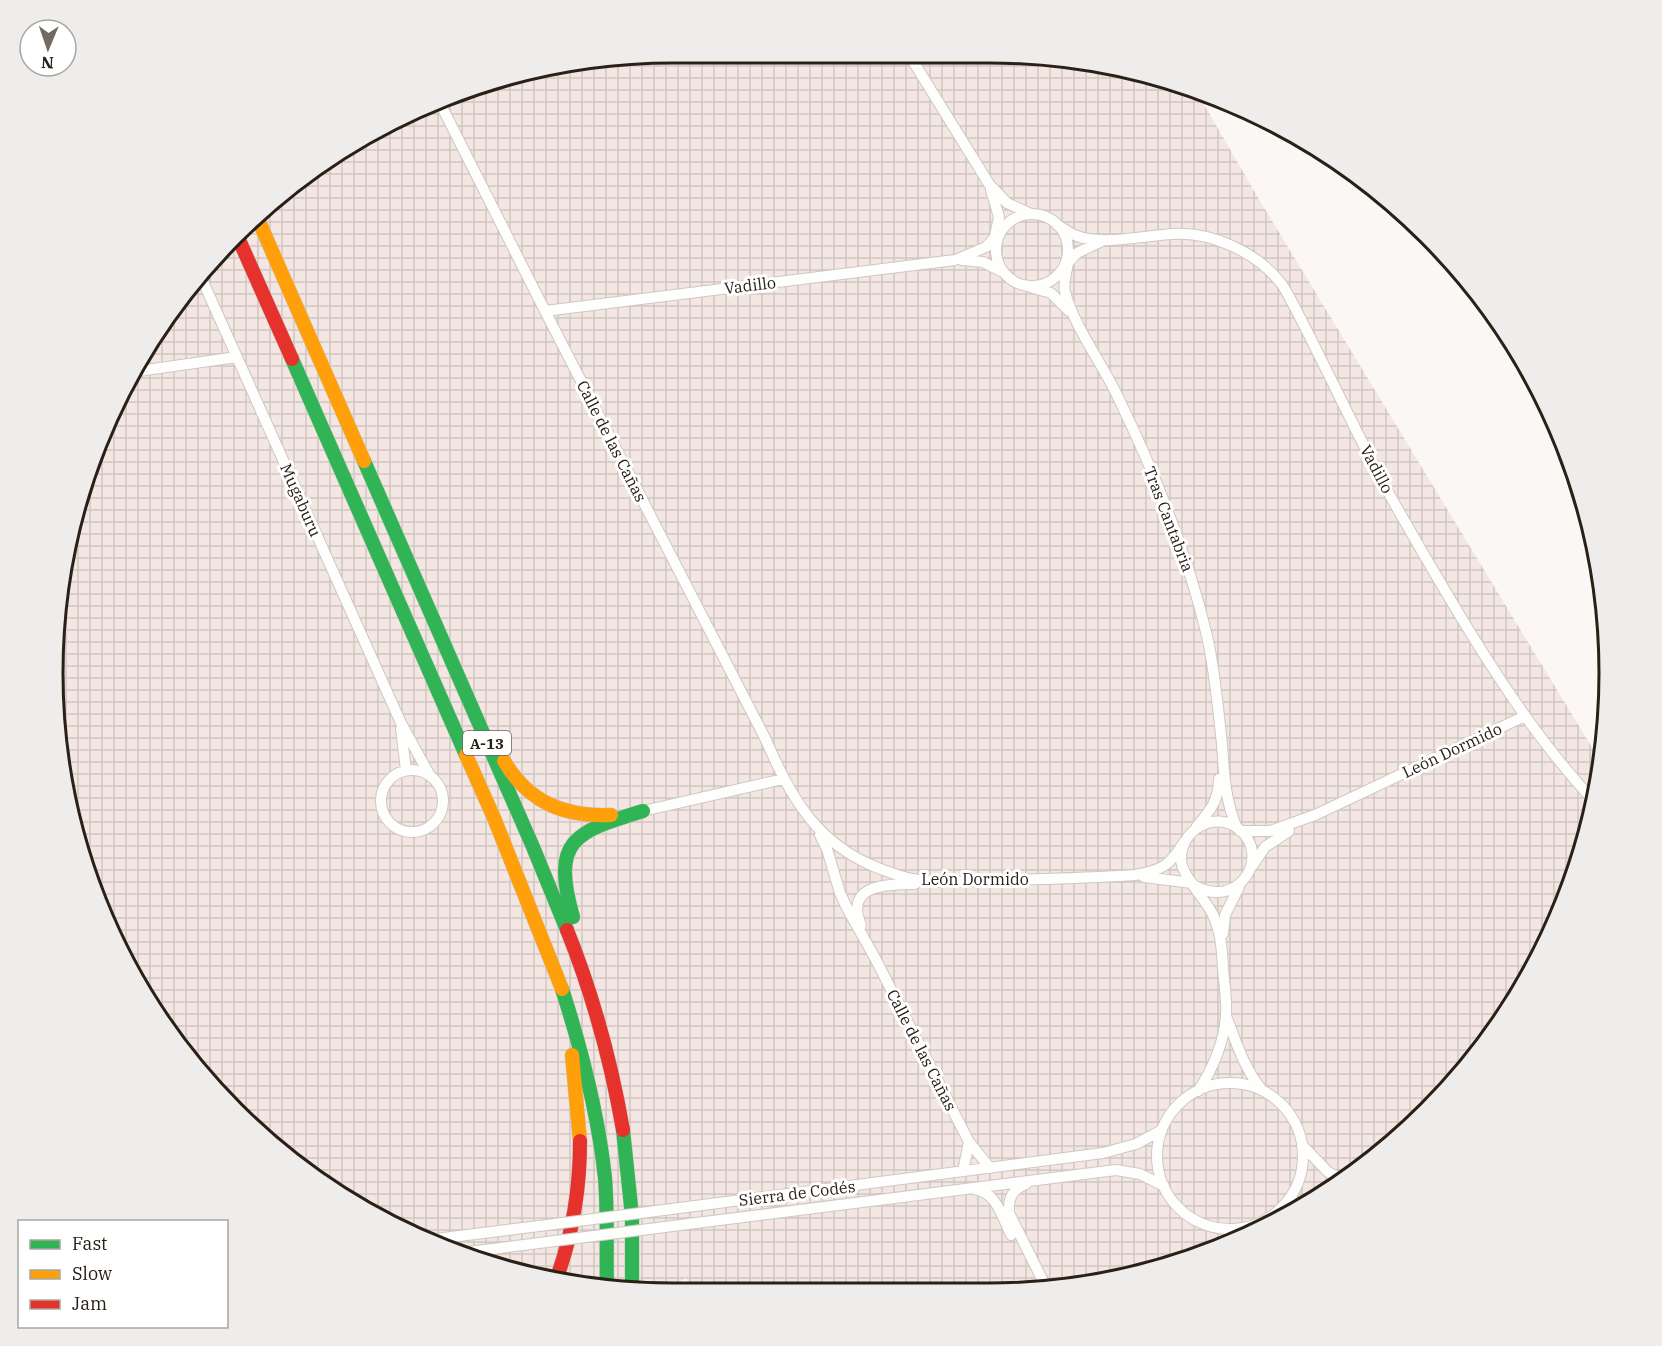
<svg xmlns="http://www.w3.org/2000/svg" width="1662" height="1346" font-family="'IBM Plex Serif',serif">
<defs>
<pattern id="industrial-grid" width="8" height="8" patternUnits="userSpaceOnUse" patternTransform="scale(1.5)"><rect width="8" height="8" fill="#f4e7e3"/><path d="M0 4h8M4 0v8" fill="none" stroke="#d1c6c2"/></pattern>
</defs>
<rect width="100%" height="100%" fill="#faf7f4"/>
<!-- industrial -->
<path fill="url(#industrial-grid)" d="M673,53L1030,54L1149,74L1195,89L1260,201L1602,764L1577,872L1527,983L1456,1082L1367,1165L1264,1229L1149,1272L1029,1292H694L686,1278L664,1292H633L513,1272L399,1230L295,1165L206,1082L117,948L64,794L54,633L85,474L136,362L234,234L363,135L513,74Z"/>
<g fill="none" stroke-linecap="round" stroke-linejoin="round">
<!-- street casing -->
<g stroke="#cdc8c1" stroke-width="12">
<path id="street" d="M908,53L989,184L1007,203L1031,214
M440,103L545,311L765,738C791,797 815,843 878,868C889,872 901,877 912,879C942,884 973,881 1003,880C1047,879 1091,878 1135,875C1162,870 1170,866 1184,842
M991,190L999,217L995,236
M996 250a36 36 0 1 1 72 0a36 36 0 1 1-72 0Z
M1057,225C1064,228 1070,234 1077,236C1104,246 1145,235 1174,234C1212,232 1256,252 1280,282C1285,288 1288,295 1292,302C1323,361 1351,422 1382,481C1408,528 1435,574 1462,619C1501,683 1542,745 1593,800
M1068,257C1069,269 1062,280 1065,292C1075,328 1100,360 1116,393C1154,471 1187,551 1207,636C1215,671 1218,708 1222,744C1224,773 1225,801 1237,828
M962,260L983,262L1003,272
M1066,265L1077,253L1102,241
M201,277L401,723L429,774
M1033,288L1051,293L1069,311
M545,311L955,260L986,247L1002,230
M132,372L237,357
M401,729L406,770
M381 801a31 31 0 1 1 62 0a31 31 0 1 1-62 0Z
M643,811L783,779
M1197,826C1210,811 1219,800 1219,779
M1240,831H1270L1315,815L1525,716
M820,835L827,849L840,893L848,910L875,958L969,1142L990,1168
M1253,865L1265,847L1289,831
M1144,877L1192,883
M1195,886C1239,910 1272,856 1239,829C1214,810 1180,830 1181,860C1182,876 1205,898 1213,915C1221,932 1222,950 1223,968C1224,983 1227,999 1226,1014C1225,1040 1213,1069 1198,1091
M861,925C844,884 888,884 915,884
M1223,934L1225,915L1239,887
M1226,1016C1237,1044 1243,1066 1262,1090
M1157 1156a73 73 0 1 1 146 0a73 73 0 1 1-146 0Z
M1302,1145L1328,1172L1343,1180
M963,1171L969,1142
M1026,1184C1012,1190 1008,1198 1009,1213L1047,1289
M974,1189C997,1192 1002,1217 1011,1235
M1284,1205L1310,1200
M695,1206L1103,1153L1136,1144L1162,1130
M696,1223L1116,1170L1140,1174L1164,1186
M427,1240L539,1226
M460,1253L539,1243"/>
</g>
<!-- fast casing -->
<g stroke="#cdc8c1" stroke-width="15">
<path id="fast" d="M292,359L466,755
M364,461L533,847L567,930
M573,917C551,840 574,832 643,811
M562,989C582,1051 598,1113 605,1178C608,1214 606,1251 607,1288
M623,1130L632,1216V1292"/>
</g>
<!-- slow casing -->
<g stroke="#cdc8c1" stroke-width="15">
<path id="slow" d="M257,217L364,461
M466,755L494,818L562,989
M504,761C528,802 564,817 611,815
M572,1055L580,1141"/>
</g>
<!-- jam casing -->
<g stroke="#cdc8c1" stroke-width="15">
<path id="jam" d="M236,233L292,359
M567,930C593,995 611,1061 623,1130
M556,1280C573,1234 580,1190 580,1141"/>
</g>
<!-- street -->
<use href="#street" stroke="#fefefd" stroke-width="10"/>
<!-- fast -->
<use href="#fast" stroke="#30b455" stroke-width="14"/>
<!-- slow -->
<use href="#slow" stroke="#ff9f0a" stroke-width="14"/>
<!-- jam -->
<use href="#jam" stroke="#e5322d" stroke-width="14"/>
<!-- street-bridge casing -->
<g stroke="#cdc8c1" stroke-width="12" stroke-linecap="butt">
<path id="street-bridge" d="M539,1226L695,1206
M539,1243L696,1223"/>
</g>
<!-- street-bridge -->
<use href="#street-bridge" stroke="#fefefd" stroke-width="10"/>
</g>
<g text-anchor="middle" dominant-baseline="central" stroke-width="6" stroke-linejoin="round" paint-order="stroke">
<!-- shield labels -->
<rect fill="#fff" stroke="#69635c" stroke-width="1.5" x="463" y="731" width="48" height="24" rx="4.5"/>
<g font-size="15" font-weight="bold" fill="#292016">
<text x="487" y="743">A-13</text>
</g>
<!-- street labels -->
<g font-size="16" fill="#292016" stroke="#fff">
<text transform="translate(750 285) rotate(-7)">Vadillo</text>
<text transform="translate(612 441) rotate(63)">Calle de las Cañas</text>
<text transform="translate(1377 469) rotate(62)">Vadillo</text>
<text transform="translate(301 500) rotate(66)">Mugaburu</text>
<text transform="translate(1169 519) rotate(69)">Tras Cantabria</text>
<text transform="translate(1452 750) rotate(-25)">León Dormido</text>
<text x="975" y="879">León Dormido</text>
<text transform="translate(922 1050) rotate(63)">Calle de las Cañas</text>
<text transform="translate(797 1193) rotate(-7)">Sierra de Codés</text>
</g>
</g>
<!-- crop -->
<path d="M0 0H1662V1346H0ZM673 63H989A610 610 0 0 1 1599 673V673A610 610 0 0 1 989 1283H673A610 610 0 0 1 63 673V673A610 610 0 0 1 673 63Z" fill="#eeedec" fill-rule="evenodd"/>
<path fill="none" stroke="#292016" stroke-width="3" d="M673 63H989A610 610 0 0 1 1599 673V673A610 610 0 0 1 989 1283H673A610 610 0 0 1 63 673V673A610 610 0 0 1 673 63Z"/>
<!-- legend -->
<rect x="18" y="1220" width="210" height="108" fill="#ffffff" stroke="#a9a6a2" stroke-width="1.5"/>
<rect x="30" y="1240" width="30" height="9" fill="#30b455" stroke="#a9a6a2" stroke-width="1.5"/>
<text x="72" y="1250" font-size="18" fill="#292016">Fast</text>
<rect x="30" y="1270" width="30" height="9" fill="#ff9f0a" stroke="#a9a6a2" stroke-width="1.5"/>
<text x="72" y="1280" font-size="18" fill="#292016">Slow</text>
<rect x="30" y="1300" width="30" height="9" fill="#e5322d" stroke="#a9a6a2" stroke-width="1.5"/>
<text x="72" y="1310" font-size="18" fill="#292016">Jam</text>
<!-- north arrow -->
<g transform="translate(48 48) rotate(182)"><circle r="28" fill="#ffffff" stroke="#a9a6a2" stroke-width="1.5"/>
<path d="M0-4.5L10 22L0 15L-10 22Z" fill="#726b64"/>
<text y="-9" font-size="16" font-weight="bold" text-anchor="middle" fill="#292016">N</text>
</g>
</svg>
